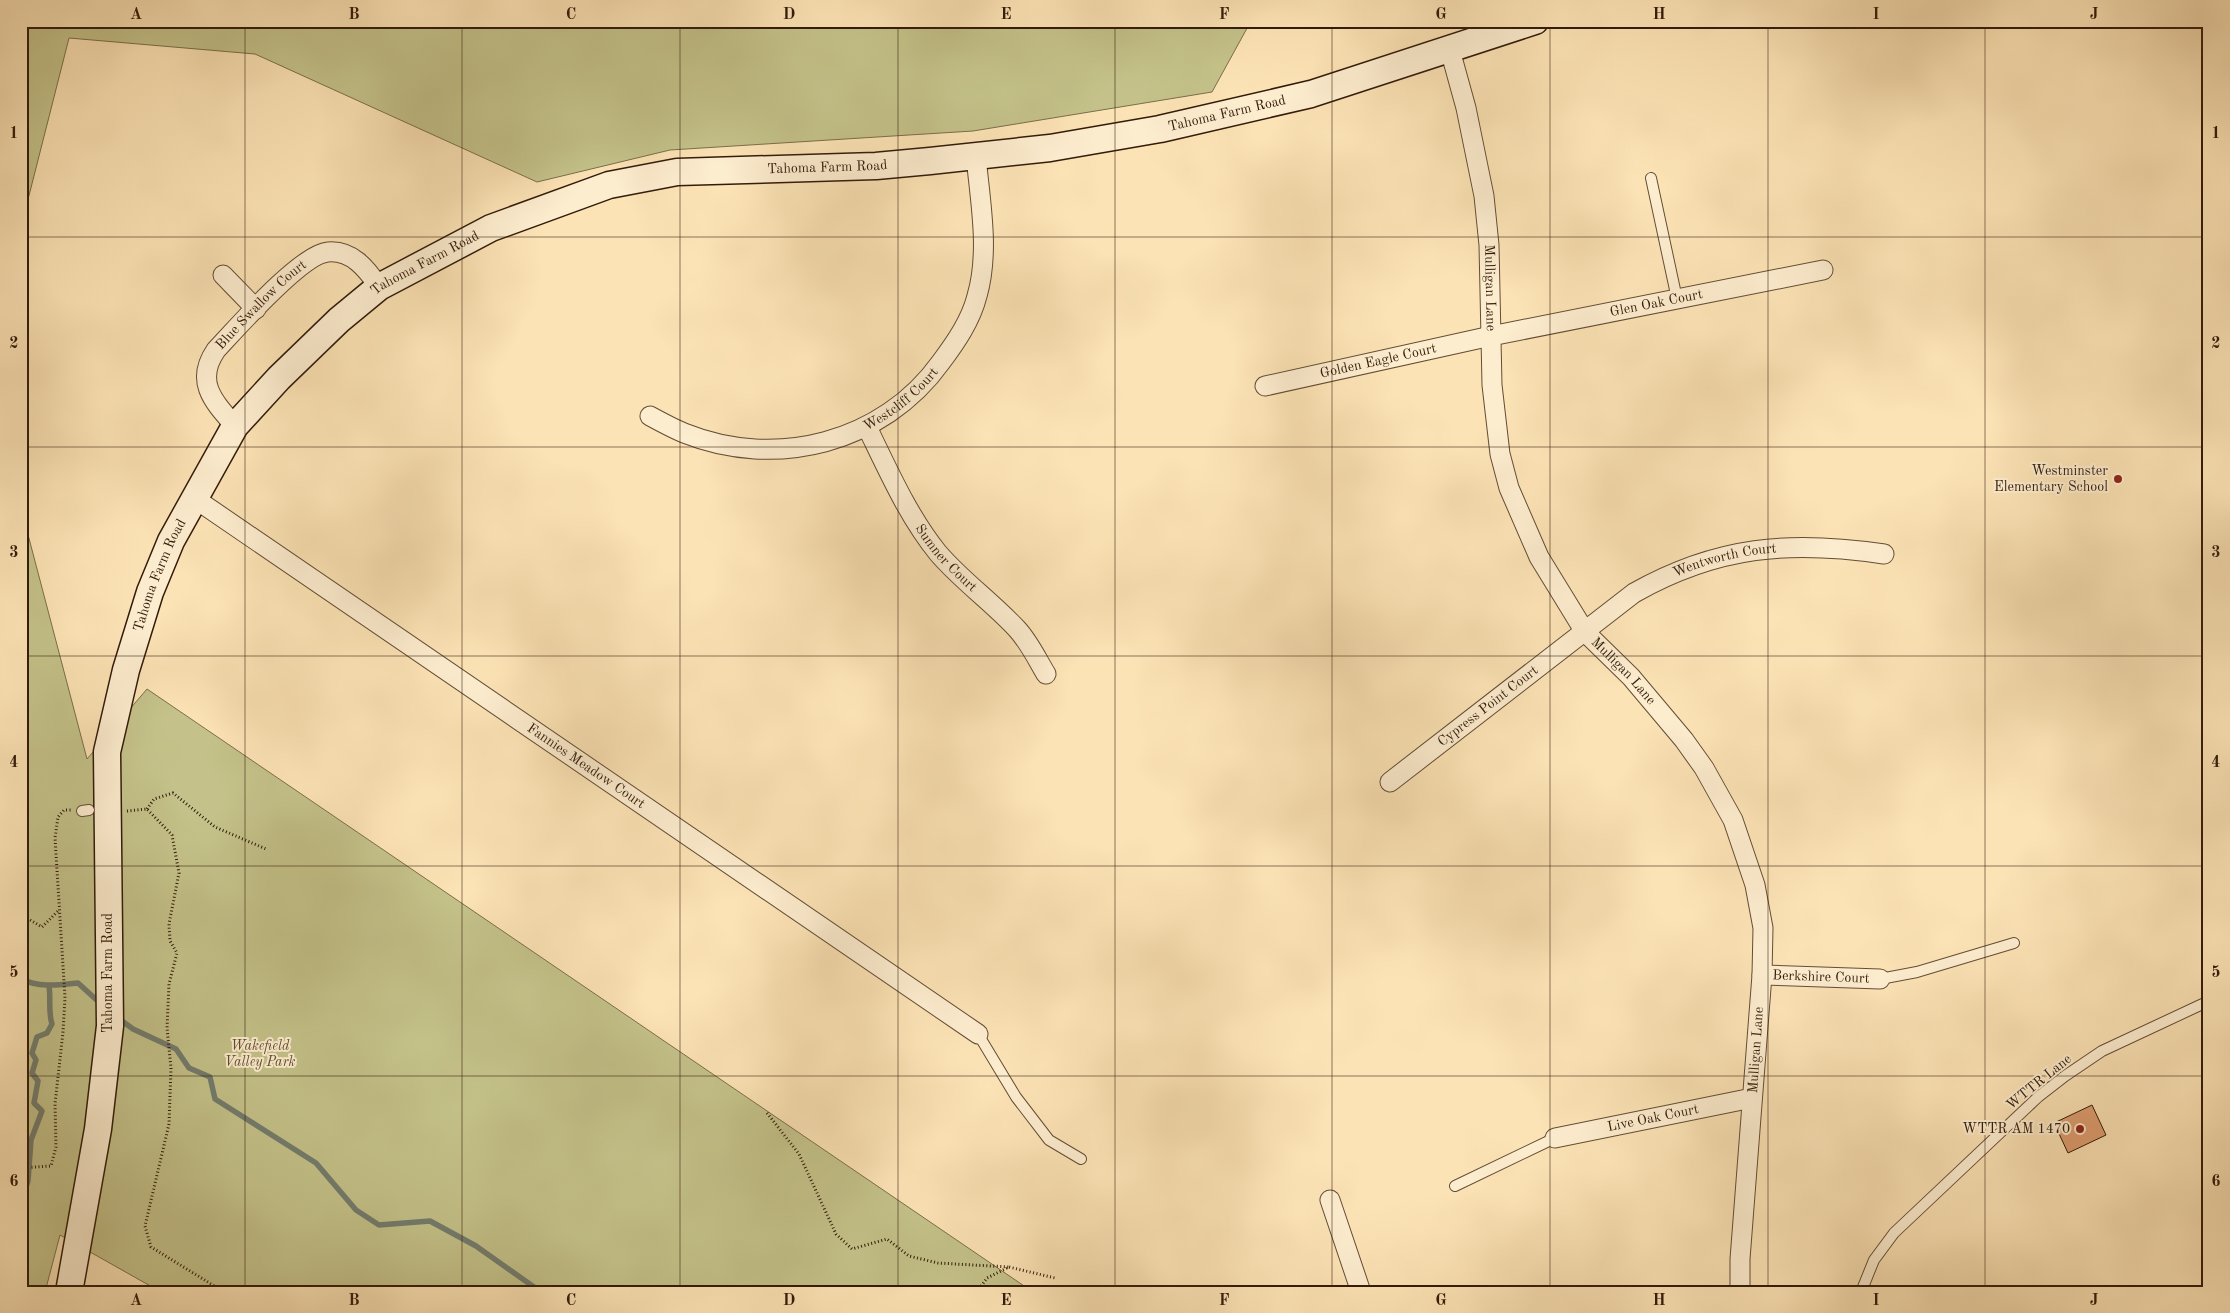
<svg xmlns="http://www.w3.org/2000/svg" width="2230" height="1313" font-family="'Old Standard TT',serif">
<rect width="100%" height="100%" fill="#fce3b5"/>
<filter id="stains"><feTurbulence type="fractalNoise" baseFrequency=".004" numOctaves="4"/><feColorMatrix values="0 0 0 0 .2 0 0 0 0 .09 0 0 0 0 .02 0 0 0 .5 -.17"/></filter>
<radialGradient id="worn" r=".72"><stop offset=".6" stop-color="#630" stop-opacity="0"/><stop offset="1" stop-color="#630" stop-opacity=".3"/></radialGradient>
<!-- green -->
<path fill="#c4c28a" stroke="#7b6e4a" d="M21,21H1251L1212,92L973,131L670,150L537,182L255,54L69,38L21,227Z
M21,508L87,759L147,689L1033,1292H161L60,1235L45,1292H21Z"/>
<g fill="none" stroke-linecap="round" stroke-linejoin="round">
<!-- stream -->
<path stroke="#737d6e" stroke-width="5.5" d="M21,979C40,988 58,985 78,983L101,1004
M118,1018L133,1029L176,1049L189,1068L210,1077L215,1099L316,1163L356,1210L379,1225L430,1221L476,1246L541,1292
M21,1202L28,1181L31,1140L42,1111L34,1103L38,1081L32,1073L36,1060L32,1053L37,1037L47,1033L52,1024C48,1012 51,999 49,986"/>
</g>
<!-- building -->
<path fill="#de9e70" stroke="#321b0a" d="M2092,1105L2106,1135L2068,1153L2054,1123Z"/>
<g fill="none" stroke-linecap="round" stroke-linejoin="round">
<!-- lane casing -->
<g stroke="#644d35" stroke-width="12">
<path id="lane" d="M1651,178L1677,299
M82,811L89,810
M1880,979L1917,972L2014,943
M978,1034L1016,1097L1049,1140L1081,1159
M1455,1186L1555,1138
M1861,1292L1874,1260L1894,1233L2038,1097L2065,1076L2102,1051L2209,1001"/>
</g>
<!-- street casing -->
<g stroke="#644d35" stroke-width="21">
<g id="street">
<path id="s1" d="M1450,50L1466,108L1484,196L1489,245L1492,385L1500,454L1509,488L1539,557L1585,632L1631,677L1684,740L1704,768L1733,820L1755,885L1763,928L1762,975L1740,1259V1292"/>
<path d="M223,275L256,309"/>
<path id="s2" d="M1265,386L1491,336L1823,270"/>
<path id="s3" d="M650,416C661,422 672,428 684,433C776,470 883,443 941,362C956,342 971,320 977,296C990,251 980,201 976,156"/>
<path id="s4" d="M235,426C214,402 194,382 216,350C236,329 301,254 328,252C352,250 367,269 379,287"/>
<path id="s5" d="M867,427C888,470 908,516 938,553C962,581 992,602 1017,629C1029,642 1037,659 1046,674"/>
<path id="s6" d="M194,498L978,1034"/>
<path id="s7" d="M1390,782L1634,593C1717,546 1790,540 1884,554"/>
<path id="s8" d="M1762,975L1880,979"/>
<path id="s9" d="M1555,1138L1752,1098"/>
<path d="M1330,1200L1361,1292"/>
</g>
</g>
<!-- secondary casing -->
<g stroke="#321b0a" stroke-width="29">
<g id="secondary">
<path id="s10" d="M69,1292L98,1129L110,1026L107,752L126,670L150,592L171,541L235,426L279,378L339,320L379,287L491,228L609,185L677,172L876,166L930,161L1050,148L1160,129L1311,94L1535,21"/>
</g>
</g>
<!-- path -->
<path stroke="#321b0a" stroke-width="3" stroke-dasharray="1 2.5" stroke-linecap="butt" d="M147,809L154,799L173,793L215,827L266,849
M127,811L147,809L172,835L179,873L169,924L170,941L177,953L169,984L167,1028L171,1068L169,1124L145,1226L151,1247L224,1292
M21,910L25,917L42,927L58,911
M767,1113L799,1154L836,1234L852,1249L887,1239L909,1256L938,1263L1009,1267
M21,1168L51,1166L56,1147L55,1104L63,1032L65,998L55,838L58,817L64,810H71
M977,1292L987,1278L1009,1267L1055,1278"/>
<!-- lane -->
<use href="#lane" stroke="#fdedcf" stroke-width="10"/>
<!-- street -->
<use href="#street" stroke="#fdedcf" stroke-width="19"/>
<!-- secondary -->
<use href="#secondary" stroke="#fdedcf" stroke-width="26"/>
</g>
<!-- grid -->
<path fill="none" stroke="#321b0a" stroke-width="1" stroke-opacity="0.55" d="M245,21V1292M462,21V1292M680,21V1292M898,21V1292M1115,21V1292M1332,21V1292M1550,21V1292M1768,21V1292M1985,21V1292M21,237H2209M21,447H2209M21,656H2209M21,866H2209M21,1076H2209"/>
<!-- markers -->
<g fill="#8f2418" stroke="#fdedcf" stroke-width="2">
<circle cx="2118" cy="479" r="5"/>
<circle cx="2080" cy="1129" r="5"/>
</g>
<g text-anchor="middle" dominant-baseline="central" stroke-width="4" stroke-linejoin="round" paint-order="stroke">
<!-- street labels -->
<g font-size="14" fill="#321b0a" stroke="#fdedcf">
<text stroke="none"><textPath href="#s10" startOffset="1972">Tahoma Farm Road</textPath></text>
<text stroke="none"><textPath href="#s10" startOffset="1568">Tahoma Farm Road</textPath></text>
<text stroke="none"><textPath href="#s10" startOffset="1148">Tahoma Farm Road</textPath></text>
<text stroke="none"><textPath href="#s1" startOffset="242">Mulligan Lane</textPath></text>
<text stroke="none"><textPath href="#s2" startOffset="400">Glen Oak Court</textPath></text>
<text stroke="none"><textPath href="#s4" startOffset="151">Blue Swallow Court</textPath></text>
<text stroke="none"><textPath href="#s2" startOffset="116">Golden Eagle Court</textPath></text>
<text stroke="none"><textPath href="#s3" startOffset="270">Westcliff Court</textPath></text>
<text stroke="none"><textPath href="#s5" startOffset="154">Sumner Court</textPath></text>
<text stroke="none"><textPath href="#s7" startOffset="406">Wentworth Court</textPath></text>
<text stroke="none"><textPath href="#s10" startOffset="728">Tahoma Farm Road</textPath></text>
<text stroke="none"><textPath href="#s1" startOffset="662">Mulligan Lane</textPath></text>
<text stroke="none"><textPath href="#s7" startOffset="124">Cypress Point Court</textPath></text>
<text stroke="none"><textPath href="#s6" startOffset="475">Fannies Meadow Court</textPath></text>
<text transform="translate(108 973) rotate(-90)">Tahoma Farm Road</text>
<text stroke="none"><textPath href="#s8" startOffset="59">Berkshire Court</textPath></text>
<text transform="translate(1756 1050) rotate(-86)">Mulligan Lane</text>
<text transform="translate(2039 1082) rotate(-39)">WTTR Lane</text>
<text stroke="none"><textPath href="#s9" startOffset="100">Live Oak Court</textPath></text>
</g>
<!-- poi labels -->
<g font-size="14" fill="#321b0a" stroke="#fdedcf" text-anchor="end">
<text x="2108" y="471">Westminster<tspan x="2108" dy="16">Elementary School</tspan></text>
<text x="2070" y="1129">WTTR AM 1470</text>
</g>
<!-- park labels -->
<g font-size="14" font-style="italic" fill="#5e4d30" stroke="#fdedcf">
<text x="260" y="1046">Wakefield<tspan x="260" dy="16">Valley Park</tspan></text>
</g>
</g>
<!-- margin -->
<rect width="2230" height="1313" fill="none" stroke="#fce3b5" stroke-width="55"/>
<rect x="28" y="28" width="2174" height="1258" fill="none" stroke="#321b0a" stroke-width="2"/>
<g font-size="16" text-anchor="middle" font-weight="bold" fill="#321b0a">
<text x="136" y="19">A</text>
<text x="354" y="19">B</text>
<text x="571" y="19">C</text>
<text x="789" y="19">D</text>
<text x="1006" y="19">E</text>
<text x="1224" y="19">F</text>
<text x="1441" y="19">G</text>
<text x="1659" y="19">H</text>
<text x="1876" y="19">I</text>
<text x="2094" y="19">J</text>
<text x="14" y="138">1</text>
<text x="2216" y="138">1</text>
<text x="14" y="348">2</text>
<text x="2216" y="348">2</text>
<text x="14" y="557">3</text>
<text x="2216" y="557">3</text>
<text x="14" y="767">4</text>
<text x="2216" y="767">4</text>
<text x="14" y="977">5</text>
<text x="2216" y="977">5</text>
<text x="14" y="1186">6</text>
<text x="2216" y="1186">6</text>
<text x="136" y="1305">A</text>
<text x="354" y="1305">B</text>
<text x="571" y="1305">C</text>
<text x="789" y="1305">D</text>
<text x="1006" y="1305">E</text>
<text x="1224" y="1305">F</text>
<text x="1441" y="1305">G</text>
<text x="1659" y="1305">H</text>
<text x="1876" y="1305">I</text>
<text x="2094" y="1305">J</text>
</g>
<rect width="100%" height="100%" filter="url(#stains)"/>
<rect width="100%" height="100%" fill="url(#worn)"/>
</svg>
